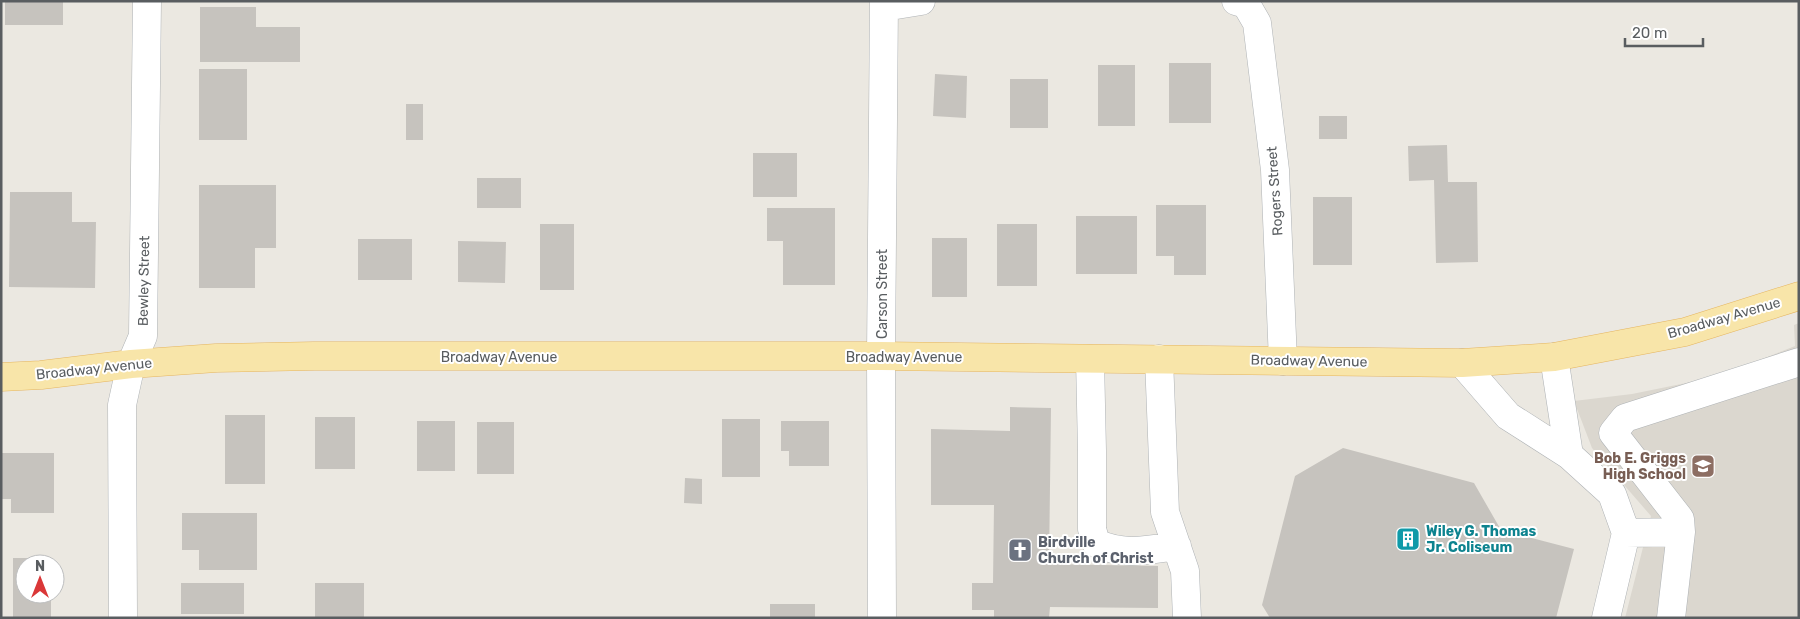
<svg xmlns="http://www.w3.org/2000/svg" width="1800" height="619" font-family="Rubik,sans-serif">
<rect width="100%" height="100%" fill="#ebe8e1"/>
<!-- education -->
<path fill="#dbd7cf" d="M1799,323V618H1625L1651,516L1592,448L1574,401L1632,394L1696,381L1747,365L1795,346L1794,325Z"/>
<!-- building -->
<path fill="#c6c3be" d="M5,1H63V25H5Z
M200,7H256V27H300V62H200Z
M1169,63H1211V123H1169Z
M1098,65H1135V126H1098Z
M199,69H247V140H199Z
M935,74L967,76L966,118L933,116Z
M1010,79H1048V128H1010Z
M406,104H423V140H406Z
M1319,116H1347V139H1319Z
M1447,145L1448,182H1477L1478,262L1436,263L1434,180L1409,181L1408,146Z
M753,153H797V197H753Z
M477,178H521V208H477Z
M199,185H276V248H255V288H199Z
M10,192H72V222H96L95,288L9,287Z
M1313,197H1352V265H1313Z
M1156,205H1206V275H1174V256H1156Z
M767,208H835V285H783V241H767Z
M1076,216H1137V274H1076Z
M540,224H574V290H540Z
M997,224H1037V286H997Z
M932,238H967V297H932Z
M358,239H412V280H358Z
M458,241L506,242L505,283L458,282Z
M1010,407L1051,408L1049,564L1158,566V608L1050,607L1049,618H994V610H972V583H993L994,505H931V429L1010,431Z
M225,415H265V484H225Z
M315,417H355V469H315Z
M722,419H760V477H722Z
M417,421H455V471H417Z
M781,421H829V466H789V451H781Z
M477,422H514V474H477Z
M1343,448L1474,483L1501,530L1574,549L1556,618H1270L1262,605L1295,476Z
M1,453H54V513H11V499H1Z
M685,478L702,479V504L684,503Z
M182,513H257V570H199V550H182Z
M13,558H51V564H25V594H51V618H13Z
M181,583H244V614H181Z
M315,583H364V618H315Z
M770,604H815V618H770Z"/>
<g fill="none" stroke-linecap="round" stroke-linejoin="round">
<!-- minor casing -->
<g stroke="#aeb2b5" stroke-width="29">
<path id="minor" d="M1236,1L1246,4L1257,23L1275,170L1283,361
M884,7L921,1
M1554,357L1569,455
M1090,359L1092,451V529L1096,543C1124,556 1147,550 1177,546
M1159,359L1165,512L1185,571L1187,618
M1462,363L1508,416L1569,455L1612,494L1626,533L1606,618
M1626,533L1681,532
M123,618L122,405L131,364L143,336L147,1
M882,618L881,356L884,1
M1671,618L1681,532L1680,519L1613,433L1625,418L1799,362"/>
</g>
<!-- major casing -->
<g stroke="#e5b560" stroke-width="29">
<path id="major" d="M1,377L41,375L131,364L216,358L314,356H881L1462,363L1554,357L1685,332L1799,296"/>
</g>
<!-- minor -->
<use href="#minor" stroke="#fff" stroke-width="28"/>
<!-- major -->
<use href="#major" stroke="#f8e5a9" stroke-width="28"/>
</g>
<!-- icons -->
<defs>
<g id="school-square" transform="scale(1.25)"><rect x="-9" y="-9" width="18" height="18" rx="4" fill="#8d6e63" stroke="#fff"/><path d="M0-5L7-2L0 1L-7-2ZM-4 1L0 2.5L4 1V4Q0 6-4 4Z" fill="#fff"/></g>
<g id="building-square" transform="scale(1.25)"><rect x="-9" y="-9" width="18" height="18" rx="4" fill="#0f9aa8" stroke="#fff"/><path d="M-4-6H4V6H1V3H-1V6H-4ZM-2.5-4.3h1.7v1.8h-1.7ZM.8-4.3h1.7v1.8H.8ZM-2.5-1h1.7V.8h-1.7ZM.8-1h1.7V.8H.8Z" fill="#fff"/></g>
<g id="church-square" transform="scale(1.25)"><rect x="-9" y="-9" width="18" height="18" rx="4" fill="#6b7280" stroke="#fff"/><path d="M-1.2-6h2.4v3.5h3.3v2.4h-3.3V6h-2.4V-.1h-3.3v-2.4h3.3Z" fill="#fff"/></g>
</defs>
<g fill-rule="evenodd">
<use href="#school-square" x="1703" y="466"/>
<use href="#building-square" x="1408" y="539"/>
<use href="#church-square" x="1020" y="550"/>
</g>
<g text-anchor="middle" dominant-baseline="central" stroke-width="4" stroke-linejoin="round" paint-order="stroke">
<!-- street labels -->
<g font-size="14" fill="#595d60" stroke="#fff">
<text transform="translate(1275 191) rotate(-94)">Rogers Street</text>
<text transform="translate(144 281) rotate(-89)">Bewley Street</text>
<text transform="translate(882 294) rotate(-90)">Carson Street</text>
<text transform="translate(1724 318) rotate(-16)">Broadway Avenue</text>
<text x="499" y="357">Broadway Avenue</text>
<text x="904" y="357">Broadway Avenue</text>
<text transform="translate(1309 361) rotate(1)">Broadway Avenue</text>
<text transform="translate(94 369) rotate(-6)">Broadway Avenue</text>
</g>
<!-- education labels -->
<g font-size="14" font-weight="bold" fill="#785e54" stroke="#fff" text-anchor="end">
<text x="1686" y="458">Bob E. Griggs<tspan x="1686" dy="16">High School</tspan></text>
</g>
<!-- culture labels -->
<g font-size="14" font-weight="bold" fill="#0d838f" stroke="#fff" text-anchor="start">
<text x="1426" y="531">Wiley G. Thomas<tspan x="1426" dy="16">Jr. Coliseum</tspan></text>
</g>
<!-- worship labels -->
<g font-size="14" font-weight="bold" fill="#5b616d" stroke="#fff" text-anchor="start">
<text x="1038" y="542">Birdville<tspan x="1038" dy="16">Church of Christ</tspan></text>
</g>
</g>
<!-- border -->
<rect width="1800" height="619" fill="none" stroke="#595d60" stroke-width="5"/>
<!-- north arrow -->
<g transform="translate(40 579)"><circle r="24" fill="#ffffff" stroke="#bdbebf"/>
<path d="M0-4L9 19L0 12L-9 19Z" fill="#da3738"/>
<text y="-8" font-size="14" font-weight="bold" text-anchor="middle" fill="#595d60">N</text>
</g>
<!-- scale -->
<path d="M1625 38v8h78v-8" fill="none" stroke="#595d60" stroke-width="2.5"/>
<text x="1632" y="38" font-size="15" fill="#595d60" stroke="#ffffff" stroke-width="4" paint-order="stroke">20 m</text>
</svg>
